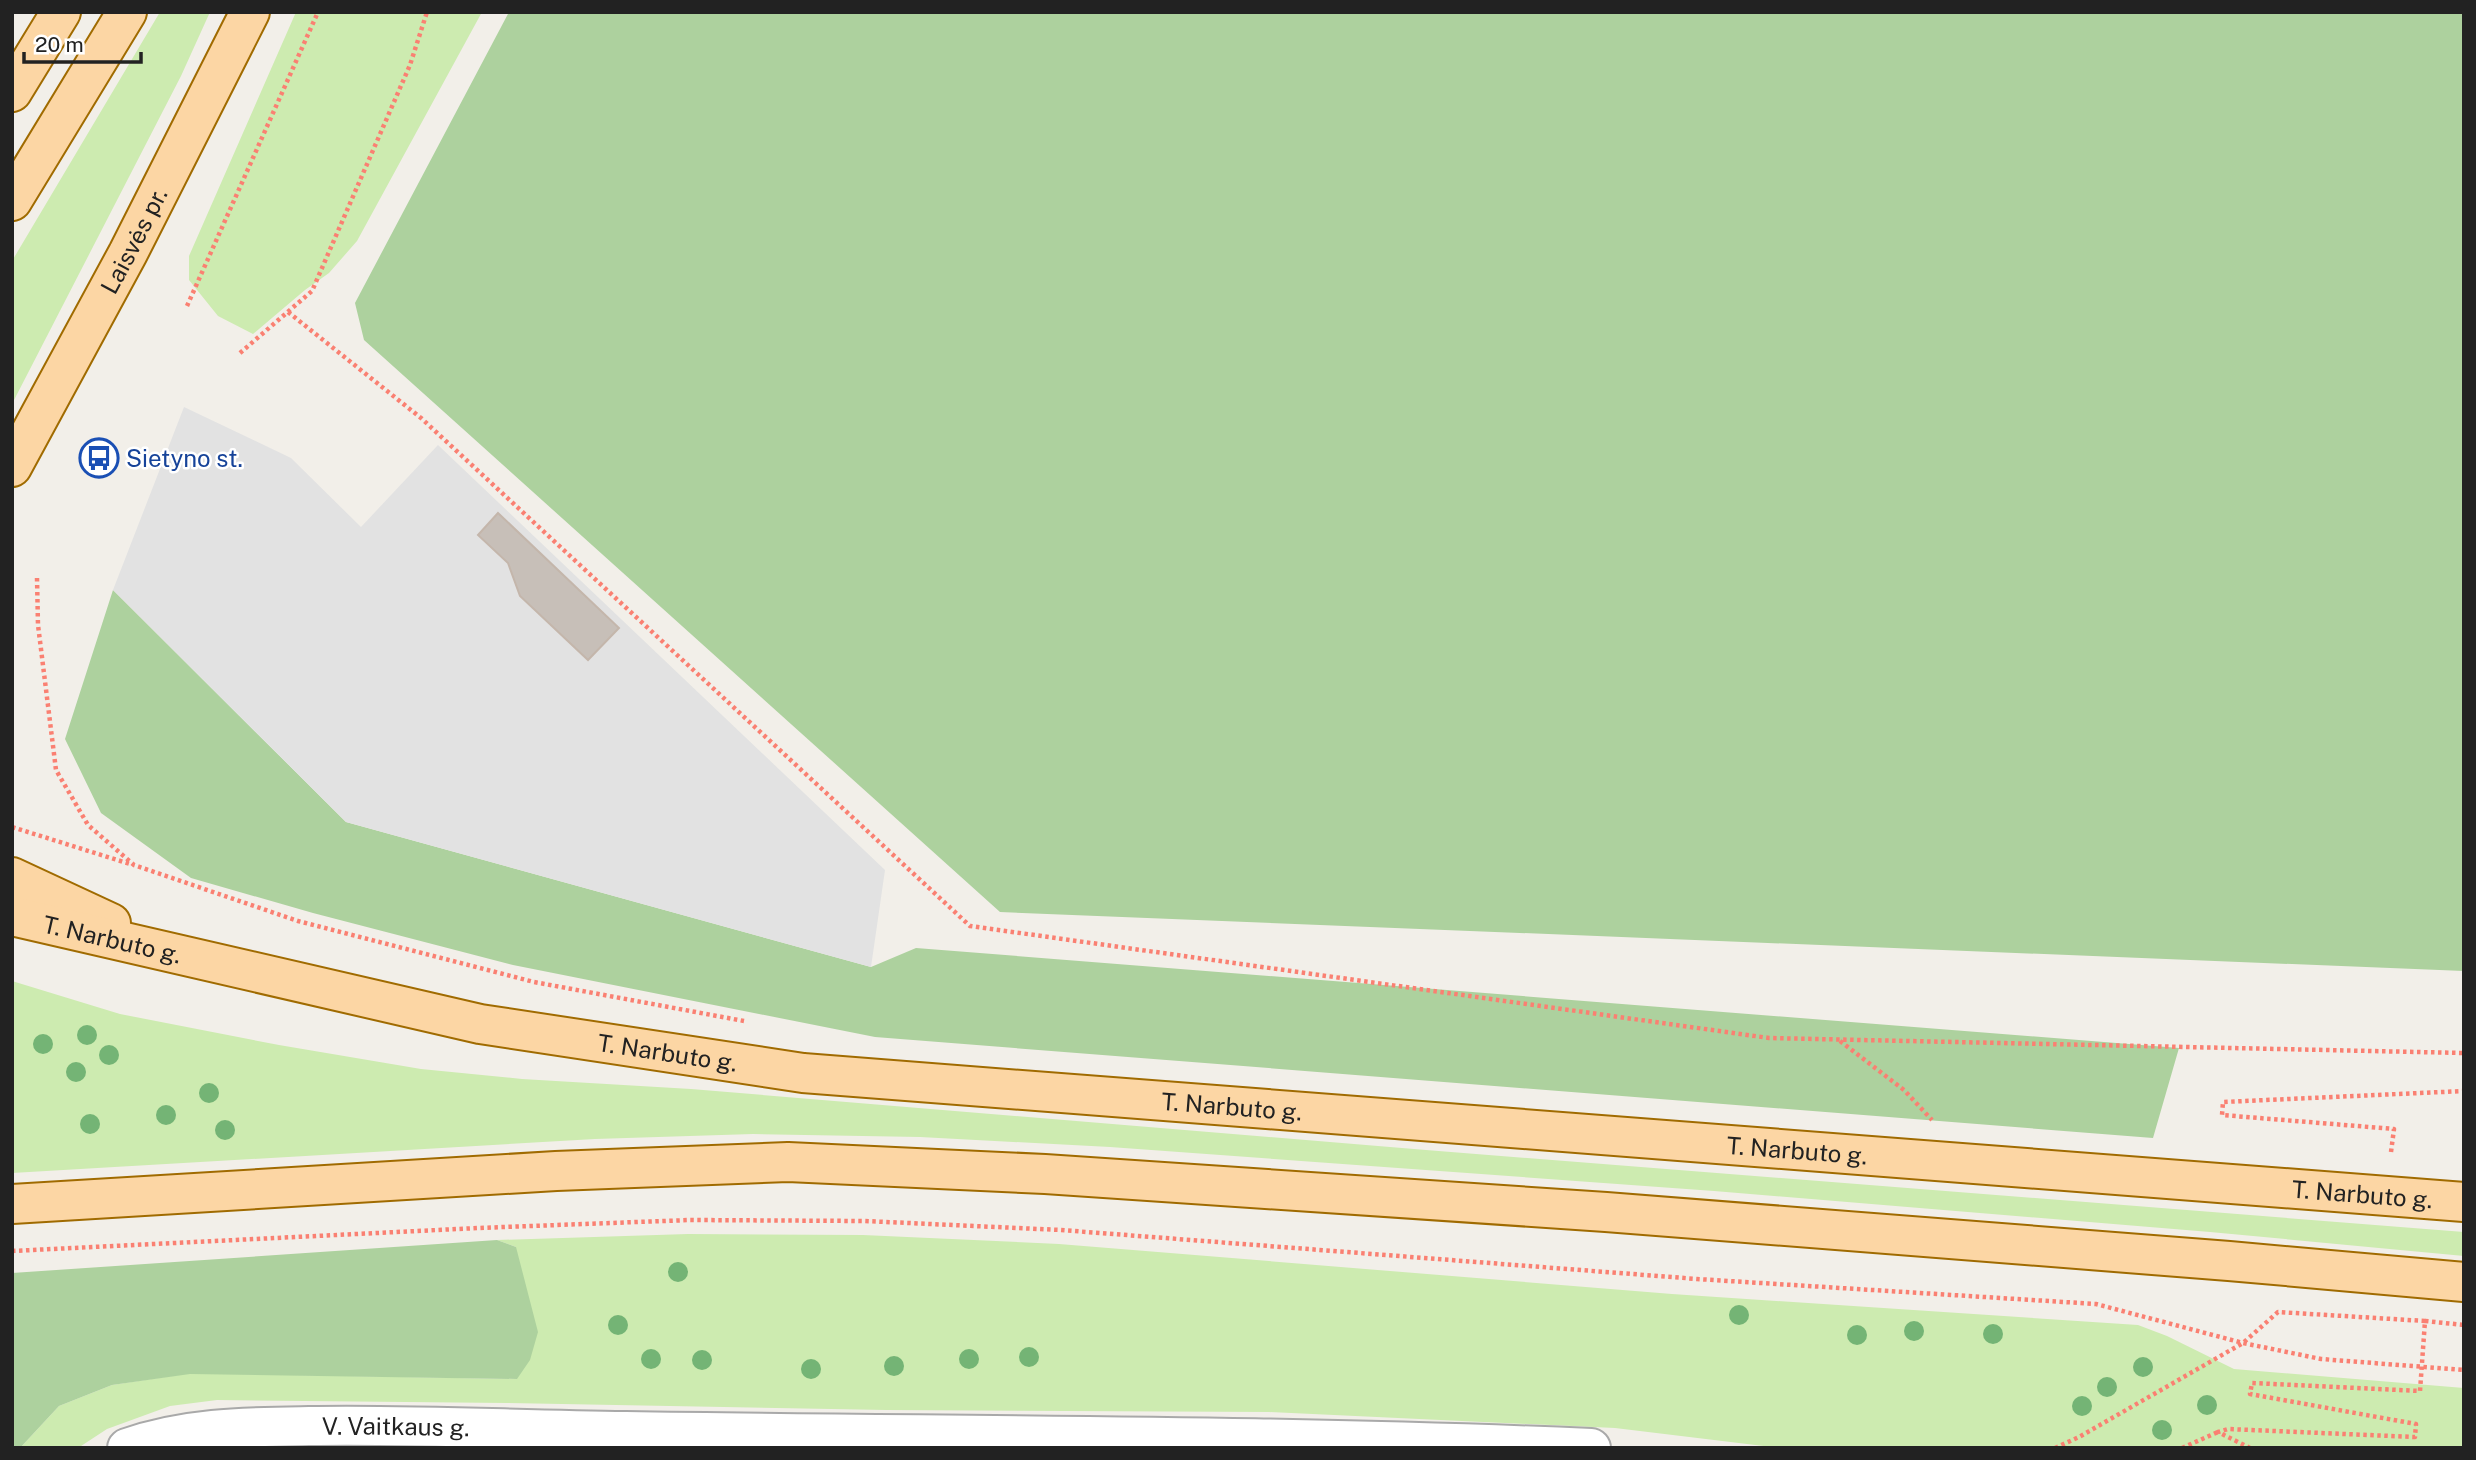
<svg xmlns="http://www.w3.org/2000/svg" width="2476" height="1460" font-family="'Public Sans',sans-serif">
<rect width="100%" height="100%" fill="#f2efe9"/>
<!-- grass -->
<path fill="#cdebb0" d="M160,12H210L181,76L12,404V261Z
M296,12H482L357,241L329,273L305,290L253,334L218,316L189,280V256Z
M12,981L120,1014L279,1045L421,1069L522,1079L691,1089L1426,1150L2464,1232V1256L2210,1232L1714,1191L1110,1147L920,1137L753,1134L595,1139L12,1173Z
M688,1234L863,1235L1059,1244L1672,1294L2138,1325L2167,1336L2234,1369L2464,1388V1448H1781L1615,1428L1269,1412L886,1410L507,1403L217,1400L170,1406L107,1429L78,1448H20L59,1406L112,1385L191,1373L516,1379V1247L497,1240Z"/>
<!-- forest -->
<path fill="#add19e" d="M509,12H2464V971L1000,912L364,340L355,303Z
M113,590L346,822L871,967L916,948L2179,1048L2153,1138L875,1037L513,965L313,913L191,878L101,813L65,739Z
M497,1240L516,1247L538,1332L530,1360L517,1379L190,1374L112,1385L59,1406L20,1448H12V1273Z"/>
<!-- parking -->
<path fill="#e2e2e2" d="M184,407L291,458L361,527L438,445L885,870L871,967L346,822L113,590Z"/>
<!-- building -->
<path fill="#c7bfb8" stroke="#c4b6ab" stroke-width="2" d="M498,513L619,628L588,660L520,596L508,563L478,535Z"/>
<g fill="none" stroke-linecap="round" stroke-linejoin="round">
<!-- minor casing -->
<g stroke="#a9a9a9" stroke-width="42">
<g id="minor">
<path id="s1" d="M127,1448C186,1427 247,1427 309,1426C415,1424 520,1430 626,1431C947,1436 1269,1434 1591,1448"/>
</g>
</g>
<!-- primary casing -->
<g stroke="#a06b00" stroke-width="42">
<g id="primary">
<path d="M12,92L61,12"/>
<path d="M12,201L127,12"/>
<path id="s2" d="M12,467L128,253L250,12"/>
<path d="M12,877L111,923"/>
<path id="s3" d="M12,916L480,1024L803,1073L2464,1202"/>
<path d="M12,1204L556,1171L788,1162L1045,1174L1606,1212L2229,1261L2464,1282"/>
</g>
</g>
<!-- path -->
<path stroke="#fa8072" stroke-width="4.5" stroke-dasharray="3.5 3.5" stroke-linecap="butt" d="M187,306L318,12
M288,312L421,418L970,926L1769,1038L2464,1053
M240,353L312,291L410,65L427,12
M37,578L38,625L56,770L88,825L134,865L298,921L534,982L744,1021
M12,827L130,864
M1840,1041L1904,1090L1932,1120
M2391,1152L2394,1129L2222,1115L2223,1102L2464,1091
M12,1251L478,1228L690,1220L865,1221L1061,1230L1697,1279L2096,1304L2243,1343L2321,1359L2464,1370
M2425,1321L2464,1325
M2055,1448L2079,1437L2243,1343L2278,1312L2425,1321L2420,1391L2252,1383L2250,1394L2416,1424L2415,1437L2228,1429L2218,1432L2250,1448
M2182,1448L2218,1432"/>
<!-- minor -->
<use href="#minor" stroke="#fff" stroke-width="38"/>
<!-- primary -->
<use href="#primary" stroke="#fcd6a4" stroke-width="38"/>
</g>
<!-- trees -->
<g fill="#74b475">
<circle cx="87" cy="1035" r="10"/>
<circle cx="43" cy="1044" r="10"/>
<circle cx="109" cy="1055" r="10"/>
<circle cx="76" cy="1072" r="10"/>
<circle cx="209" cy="1093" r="10"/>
<circle cx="166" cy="1115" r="10"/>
<circle cx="90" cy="1124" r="10"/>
<circle cx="225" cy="1130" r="10"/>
<circle cx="678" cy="1272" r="10"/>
<circle cx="1739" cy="1315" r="10"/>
<circle cx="618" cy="1325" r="10"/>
<circle cx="1914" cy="1331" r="10"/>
<circle cx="1993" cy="1334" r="10"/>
<circle cx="1857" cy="1335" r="10"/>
<circle cx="1029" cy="1357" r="10"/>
<circle cx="651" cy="1359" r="10"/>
<circle cx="969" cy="1359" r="10"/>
<circle cx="702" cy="1360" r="10"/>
<circle cx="894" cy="1366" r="10"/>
<circle cx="2143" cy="1367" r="10"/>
<circle cx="811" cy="1369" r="10"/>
<circle cx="2107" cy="1387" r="10"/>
<circle cx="2207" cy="1405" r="10"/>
<circle cx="2082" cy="1406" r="10"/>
<circle cx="2162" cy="1430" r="10"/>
</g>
<!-- icons -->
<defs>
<g id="bus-ring" transform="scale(2.0125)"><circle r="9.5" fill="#fff" stroke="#1a4fb4" stroke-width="1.5"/><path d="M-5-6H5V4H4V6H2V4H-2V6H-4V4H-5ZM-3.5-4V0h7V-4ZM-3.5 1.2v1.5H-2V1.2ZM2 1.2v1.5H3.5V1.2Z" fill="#1a4fb4"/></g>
</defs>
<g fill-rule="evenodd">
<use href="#bus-ring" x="99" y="458"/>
</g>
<g text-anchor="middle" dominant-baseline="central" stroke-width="5" stroke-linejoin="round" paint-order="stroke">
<!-- street labels -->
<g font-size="24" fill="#222" stroke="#fff">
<text stroke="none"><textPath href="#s2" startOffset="257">Laisvės pr.</textPath></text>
<text stroke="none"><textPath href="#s3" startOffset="103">T. Narbuto g.</textPath></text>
<text stroke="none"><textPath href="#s3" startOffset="670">T. Narbuto g.</textPath></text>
<text stroke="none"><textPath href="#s3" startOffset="1237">T. Narbuto g.</textPath></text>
<text stroke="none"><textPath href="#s3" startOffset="1804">T. Narbuto g.</textPath></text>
<text stroke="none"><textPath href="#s3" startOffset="2371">T. Narbuto g.</textPath></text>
<text stroke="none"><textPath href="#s1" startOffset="271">V. Vaitkaus g.</textPath></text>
</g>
<!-- transit labels -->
<g font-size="24" fill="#164399" stroke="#fff" text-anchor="start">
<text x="126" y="458">Sietyno st.</text>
</g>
</g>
<!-- border -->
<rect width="2476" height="1460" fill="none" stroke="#222222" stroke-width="28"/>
<!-- scale -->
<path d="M24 52v10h117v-10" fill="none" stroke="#222222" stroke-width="3.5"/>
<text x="35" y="52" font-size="21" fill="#222222" stroke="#ffffff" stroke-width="5" paint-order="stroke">20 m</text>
</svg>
